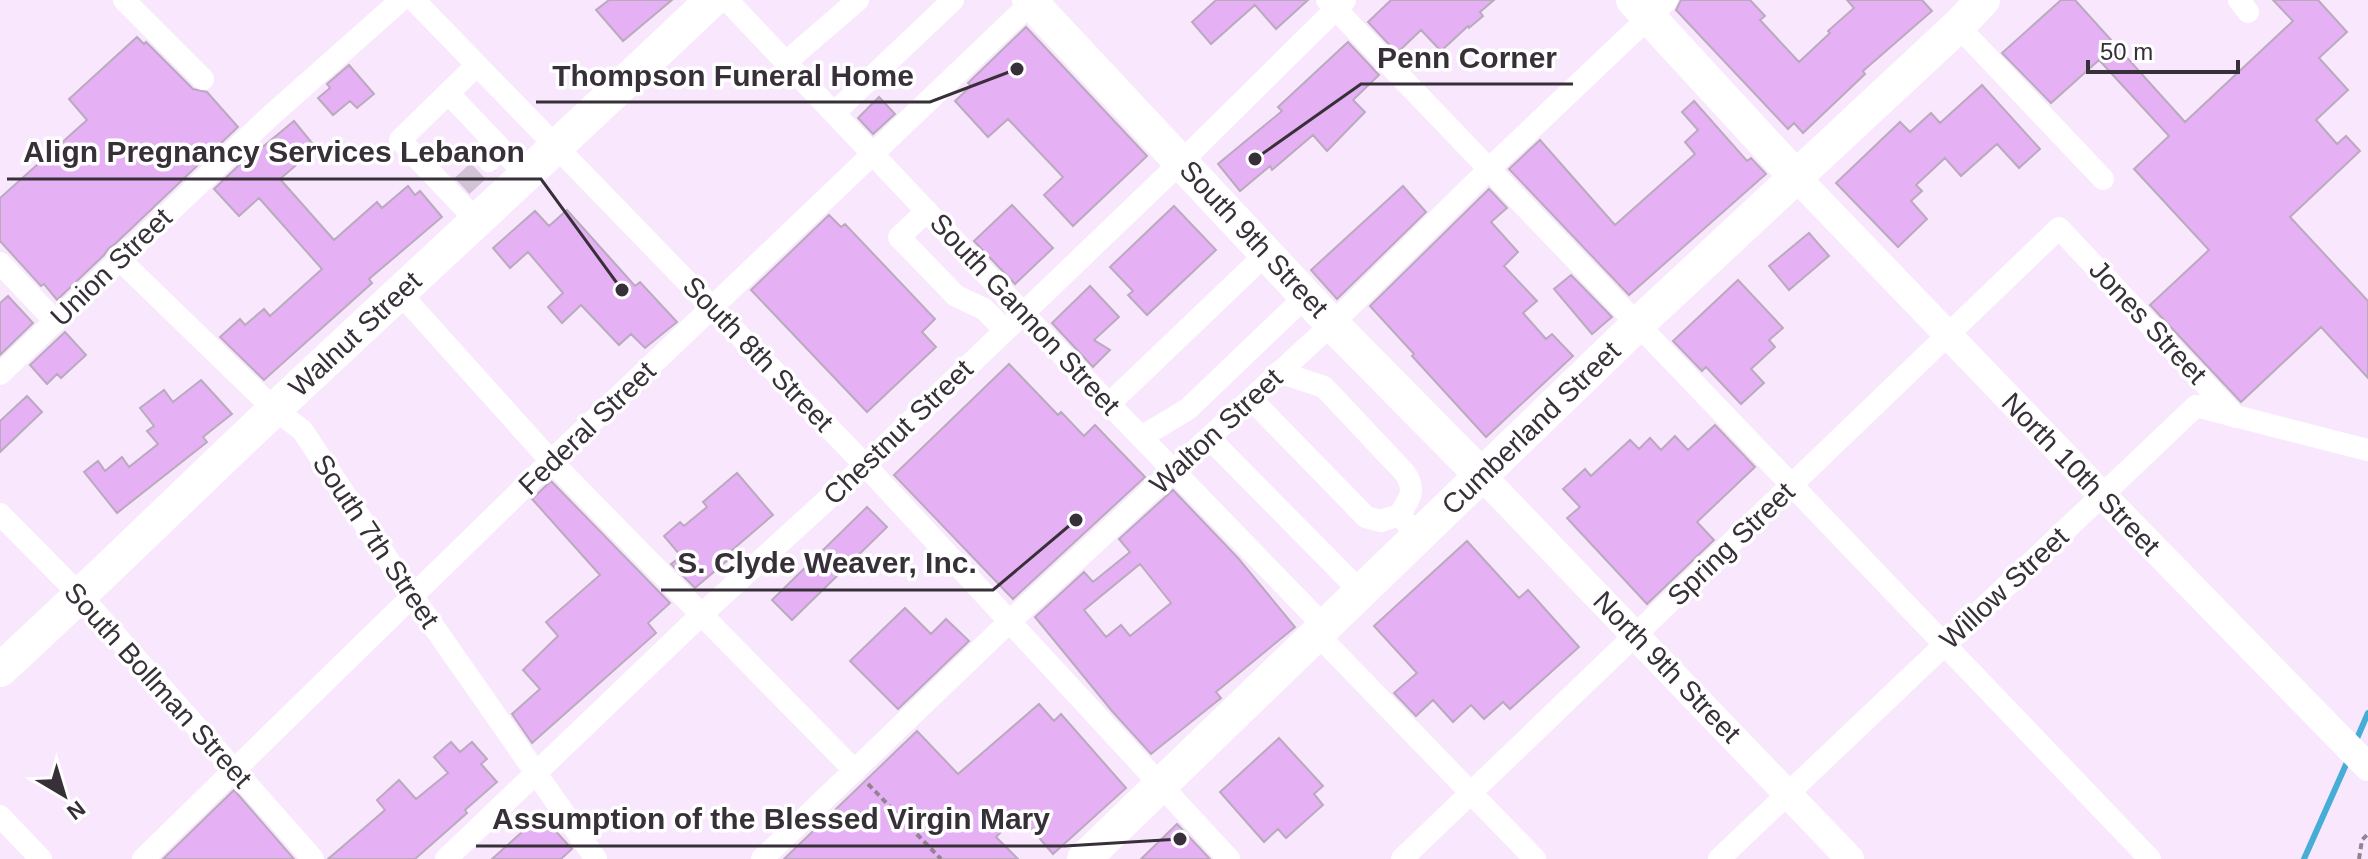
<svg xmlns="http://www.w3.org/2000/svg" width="2368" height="859" font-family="Arial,sans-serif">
<rect width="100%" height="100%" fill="#f9e8fd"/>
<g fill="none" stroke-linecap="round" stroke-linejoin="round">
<!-- stream -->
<path stroke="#46add6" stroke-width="6" d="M2355,743L2368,713
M2304,859L2348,760"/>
</g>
<!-- building -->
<path fill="#e6b0f5" stroke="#baaabe" stroke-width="2" fill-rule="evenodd" d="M609,0H672L623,41L596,10Z
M1216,0H1308L1276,29L1255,5L1211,44L1192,22Z
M1391,0H1494L1480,12L1483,16L1469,28L1468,26L1441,51L1421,30L1397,53L1368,22Z
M1681,0H1750L1765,16L1760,20L1799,62L1830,33L1828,31L1854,8L1847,0H1922L1932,11L1863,71L1865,74L1803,133L1794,123L1788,129L1676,10Z
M2061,0H2075L2185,122L2293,21L2273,0H2318L2347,32L2319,58L2348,90L2316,120L2337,144L2346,136L2360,151L2290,217L2368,301V378L2321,327L2241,402L2150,305L2209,250L2134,169L2169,136L2099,60L2051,103L2002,53Z
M1026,27L1147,156L1073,226L1044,195L1063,177L1008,119L988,137L955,101L971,86L968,83Z
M137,37L144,44L146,42L193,89L207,92L238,127L115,244L109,248L104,255L57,300L44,284L41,286L0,241V198L87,120L69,99Z
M1348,42L1379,75L1353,100L1365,112L1327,151L1313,135L1272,170L1270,166L1240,191L1218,164L1282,111L1278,107Z
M349,65L374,94L357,108L350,101L333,115L318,98L330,88L327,84Z
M1982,85L2040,149L2019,168L1997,144L1961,176L1945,158L1916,185L1922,191L1911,201L1927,219L1898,247L1836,183L1900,122L1910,132L1931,113L1940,123Z
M879,97L895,114L873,134L858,118Z
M1694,101L1747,161L1751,158L1766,174L1629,295L1509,169L1540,140L1615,225L1695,154L1685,142L1698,130L1682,112Z
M294,121L316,148L280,179L334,240L377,202L382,208L408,186L415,195L420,191L442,217L369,279L372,283L264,380L220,337L240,319L245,325L264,309L270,316L322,269L259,198L239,216L214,189L257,148L259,150Z
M1403,186L1426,212L1337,299L1311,270Z
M1489,189L1507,208L1491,222L1518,252L1504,266L1537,301L1523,313L1546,339L1552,334L1573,356L1486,437L1412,356L1414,354L1370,306Z
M1012,205L1053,248L1015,284L974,241Z
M1174,206L1216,250L1147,315L1128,295L1133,291L1110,267Z
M567,210L635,286L640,282L677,322L645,348L631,334L619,345L581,305L562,323L548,307L563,293L528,252L510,268L493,248L535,211L549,226Z
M829,215L841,227L845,224L935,319L922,332L936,347L867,412L751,290Z
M1809,233L1829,256L1789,290L1769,266Z
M1571,275L1612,317L1592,334L1554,289Z
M1738,280L1783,328L1769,340L1775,347L1751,369L1764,383L1741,404L1706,367L1702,371L1673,341Z
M1090,286L1119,317L1094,340L1110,350L1093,367L1052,323Z
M8,296L33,323L0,355V303Z
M65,332L86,355L61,378L57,374L47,384L30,365Z
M1009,364L1058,415L1061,412L1084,436L1095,425L1145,477L1013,599L894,475Z
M201,380L232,414L203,437L207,442L117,513L84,472L98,461L105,471L122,457L129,467L158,444L147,431L154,426L140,408L164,390L173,402Z
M27,396L42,412L0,452V421Z
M1715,425L1755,467L1697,522L1714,540L1647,604L1567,518L1580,507L1563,489L1585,469L1591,476L1630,440L1639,449L1650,438L1661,450L1675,436L1688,450Z
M737,473L773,515L731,551L735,554L695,588L671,564L681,556L664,536L680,522L684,526L707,507L703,502Z
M551,481L670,603L648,623L656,633L532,743L512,714L540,689L523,670L558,636L546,622L600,575L532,499Z
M1173,490L1238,558L1295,627L1216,692L1221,698L1151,754L1112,711L1035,617L1084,572L1093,582L1130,552L1119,539ZM1140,564L1171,603L1130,636L1121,625L1106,637L1084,610Z
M867,507L887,527L792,620L772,600Z
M1467,541L1519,598L1528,590L1579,647L1510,709L1503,702L1484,719L1471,705L1453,722L1433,700L1416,716L1394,693L1417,673L1374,626Z
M905,608L931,634L946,619L969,641L898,709L850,661Z
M1039,704L1054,721L1061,714L1126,788L1053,854L1019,814L996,837L1018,859H784L917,731L958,774Z
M1279,738L1323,786L1314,794L1323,805L1286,838L1278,829L1264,842L1220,792Z
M451,742L460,752L472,742L487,759L481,764L497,782L465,810L467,813L415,859H328L385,810L377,800L399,780L416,799L448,773L434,757Z
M234,790L294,859H163Z
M541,815L572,849L561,859H492Z
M1177,824L1210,859H1141Z"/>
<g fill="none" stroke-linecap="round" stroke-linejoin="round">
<!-- minor-tunnel -->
<path stroke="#d2c3d6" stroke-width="22" stroke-dasharray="22 11" stroke-linecap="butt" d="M462,186L489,161"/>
<!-- path -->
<path stroke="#918593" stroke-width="4" stroke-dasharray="6 4" stroke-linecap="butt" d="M868,784L941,859
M2359,859L2362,840L2368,834"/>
<!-- minor -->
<path stroke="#fff" stroke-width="22" d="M124,0L203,79
M414,0L865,465L1229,859
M727,0L1109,404L1325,627
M1327,0L2150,859
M2239,0L2248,12
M1958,26L2103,179
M786,62L858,0
M448,93L527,176
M835,112L953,0
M481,153L496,144L489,161
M927,211L899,237L956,296L984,309L1005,330
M477,221L400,140L477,65
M118,258L274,409L302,430L413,597L596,859
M0,263L54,320
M399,292L551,461L855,771
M1279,372L1324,387L1404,472C1417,489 1410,499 1399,515
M0,374L267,119L401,0
M1251,399L1366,517L1381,521L1399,515L1419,536
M1109,404L1267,253
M1143,436L1188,409L1307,295
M1209,438L1360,591
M0,514L81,596L313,859
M1317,634L1535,859
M0,816L41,859
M143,859L551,461L1034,0
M446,859L701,615L865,465L1182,161L1345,0
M762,859L1009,622L1332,324L1490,168L1667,0
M1402,859L2059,228L2236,417
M1719,859L2196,406L2368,450"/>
<!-- major -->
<path stroke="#fff" stroke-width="28" d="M1797,178L2102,495L2368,767
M1482,476L1850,859"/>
<!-- highway -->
<path stroke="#fff" stroke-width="34" d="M1029,0L1332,324L1482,476
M1633,0L1797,178
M0,670C94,584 184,494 277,407C422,271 568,137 712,0
M1084,859L1638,324L1958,26L1983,0"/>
</g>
<g text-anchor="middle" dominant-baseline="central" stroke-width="7" stroke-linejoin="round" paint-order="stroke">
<!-- street labels -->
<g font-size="28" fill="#373038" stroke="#fff">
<text transform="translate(1254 239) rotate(47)">South 9th Street</text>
<text transform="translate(111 267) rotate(-44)">Union Street</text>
<text transform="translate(1025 314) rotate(47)">South Gannon Street</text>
<text transform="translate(2148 322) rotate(47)">Jones Street</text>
<text transform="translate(355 334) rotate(-43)">Walnut Street</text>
<text transform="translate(758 354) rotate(46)">South 8th Street</text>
<text transform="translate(587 428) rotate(-44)">Federal Street</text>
<text transform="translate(1531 428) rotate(-44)">Cumberland Street</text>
<text transform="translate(1216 431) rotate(-43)">Walton Street</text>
<text transform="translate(898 432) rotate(-44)">Chestnut Street</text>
<text transform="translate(2081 474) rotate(46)">North 10th Street</text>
<text transform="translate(376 541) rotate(56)">South 7th Street</text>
<text transform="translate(1731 544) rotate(-44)">Spring Street</text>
<text transform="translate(2004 588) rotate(-43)">Willow Street</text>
<text transform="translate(1667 667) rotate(46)">North 9th Street</text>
<text transform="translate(158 685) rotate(48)">South Bollman Street</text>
</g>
</g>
<!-- callouts -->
<path fill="none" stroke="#373038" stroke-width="3" d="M1255 159L1361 84H1573M1017 69L930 102H536M622 290L541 179H7M1076 520L993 590H661M1180 839L1065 846H476"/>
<g fill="#373038" stroke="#fff" stroke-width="3">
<circle cx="1255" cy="159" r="8"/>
<circle cx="1017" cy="69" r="8"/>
<circle cx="622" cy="290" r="8"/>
<circle cx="1076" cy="520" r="8"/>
<circle cx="1180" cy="839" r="8"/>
</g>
<g font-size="30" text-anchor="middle" font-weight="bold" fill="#373038" stroke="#fff" stroke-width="7" stroke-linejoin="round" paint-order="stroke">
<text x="1467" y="68">Penn Corner</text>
<text x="733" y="86">Thompson Funeral Home</text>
<text x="274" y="162">Align Pregnancy Services Lebanon</text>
<text x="827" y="573">S. Clyde Weaver, Inc.</text>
<text x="771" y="829">Assumption of the Blessed Virgin Mary</text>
</g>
<!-- north arrow -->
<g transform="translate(64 795) rotate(142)" stroke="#ffffff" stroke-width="6" paint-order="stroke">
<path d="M0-6L14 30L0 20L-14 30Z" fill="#373038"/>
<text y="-12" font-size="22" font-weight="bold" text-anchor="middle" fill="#373038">N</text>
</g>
<!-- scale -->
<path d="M2088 60v12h150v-12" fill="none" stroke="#373038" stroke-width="4"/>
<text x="2100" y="60" font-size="24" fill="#373038" stroke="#ffffff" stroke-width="6" paint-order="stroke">50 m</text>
</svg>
